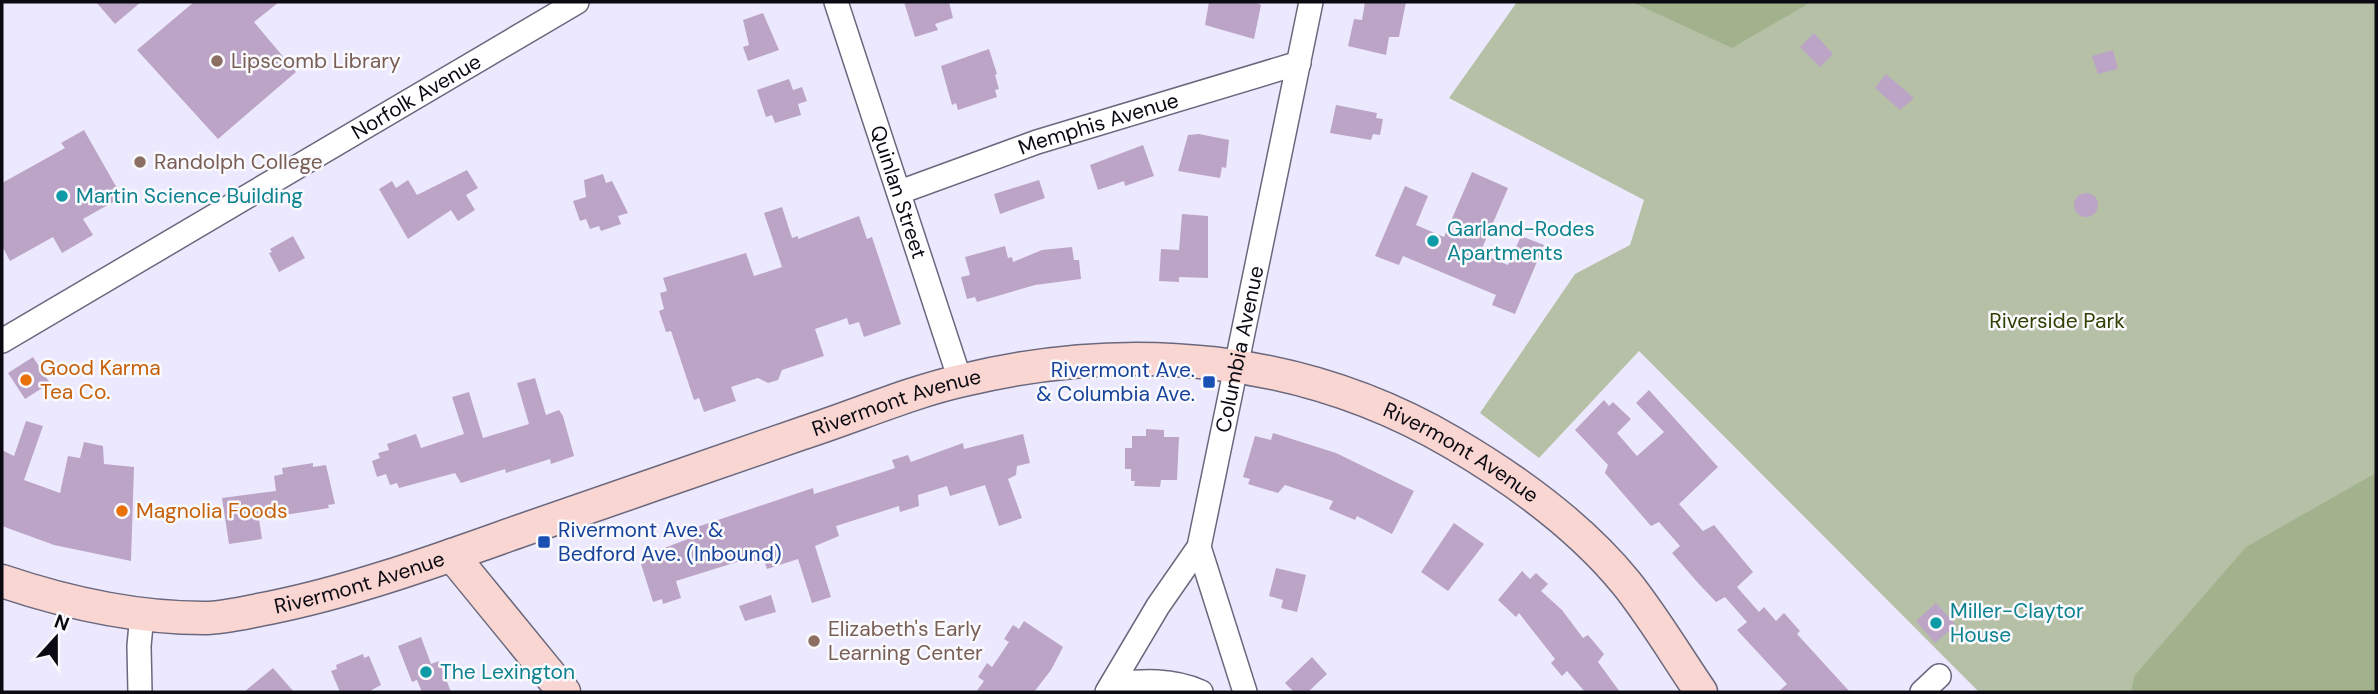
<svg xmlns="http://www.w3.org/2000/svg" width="2378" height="694" font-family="'DM Sans',sans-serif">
<rect width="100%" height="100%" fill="#ece9fe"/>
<!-- green -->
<path fill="#b5c0a6" d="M1517,2H2376V692H1979L1639,351L1539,458L1480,413L1575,274L1630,245L1644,200L1449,98Z"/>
<!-- forest -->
<path fill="#a2b28c" d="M1632,2H1811L1732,48Z
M2376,473V692H2131L2135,675L2246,547Z"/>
<!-- building -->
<path fill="#bca4c7" d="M96,2H141L115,24Z
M194,2H279L254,22L296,72L218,139L137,50Z
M904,2H949L953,18L935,24L938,30L915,37Z
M1209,2H1255L1261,5L1254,39L1205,25Z
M1365,2H1406L1399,37H1389L1386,55L1348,46L1354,19L1362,20Z
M763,13L779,50L748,61L743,47L749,45L743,20Z
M1814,33L1833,54L1820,67L1800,47Z
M989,49L997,74L995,75L999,89L995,90L997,97L958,110L956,103L952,105L941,66Z
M2113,50L2118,69L2098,74L2092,56Z
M1886,74L1914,98L1900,110L1875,88Z
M789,79L793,90L802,87L807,101L798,104L801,115L775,123L772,115L766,117L757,90Z
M1336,105L1377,113L1376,118L1383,119L1380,135L1373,134L1371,140L1330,133Z
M84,130L122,197L83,219L93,235L62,253L53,237L10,261L2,246V183L65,148L61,143Z
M1199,134L1229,140L1226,168L1222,167L1220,178L1178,171L1188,135Z
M1143,145L1154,176L1125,186L1124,181L1098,190L1090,165Z
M467,170L478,188L466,195L475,210L458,221L451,210L408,239L379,189L392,181L396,188L408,180L417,195Z
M1472,172L1508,188L1480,253L1508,265L1521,236L1544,245L1515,314L1492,305L1496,295L1403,256L1399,265L1375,256L1405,186L1428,196L1416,225L1444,237Z
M603,174L606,183L612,181L628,213L618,216L621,224L601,231L599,226L590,229L586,219L580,221L573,201L586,197L584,180Z
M1039,180L1045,198L1000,214L994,194Z
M2074 205a12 12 0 1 1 24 0a12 12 0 1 1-24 0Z
M782,207L792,238L798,236V239L859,216L867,239L872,237L901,324L864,337L859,322L849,325L847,318L815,329L824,356L782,370L778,380L768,383L758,378L731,387L736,401L704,412L699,398L694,400L671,331L666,332L659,311L664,309L660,293L667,291L663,278L746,253L754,276L782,267L764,213Z
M1182,214L1208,216V278L1179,277V282L1159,281L1161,249L1179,250Z
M293,236L305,258L279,272L269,253L272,252L270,249Z
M1005,246L1008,258L1012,257L1013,262L1042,250L1072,247L1074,260H1079L1081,279L1035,285L977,302L975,297L967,299L961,277L970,275L965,257Z
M33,357L50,383L25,399L8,373Z
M535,378L546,415L559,410L563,416L574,456L551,464L550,459L506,473L505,469L461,483L455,473L399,488L397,483L390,485L386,474L377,477L372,461L380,458L378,453L389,450L387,444L416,434L421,448L464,434L452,397L469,392L483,438L529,424L517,383Z
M1649,390L1718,467L1679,504L1703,531L1714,525L1753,572L1737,587L1759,612L1764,607L1776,621L1784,613L1800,631L1797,634L1850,692H1778L1787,684L1737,630L1747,622L1725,597L1716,602L1698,583L1672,553L1680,546L1659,522L1651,526L1605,473L1608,465L1575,430L1604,400L1609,406L1613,402L1631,419L1617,433L1637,456L1664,432L1636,403Z
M26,421L43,426L24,480L60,493L68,456L80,458L84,442L103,446L104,464L134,467L131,561L54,545L2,526V450L14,456Z
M1146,429L1164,430V437H1179L1177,480H1161L1160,487L1134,486L1135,481H1131V469H1125V448H1132V436H1146Z
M1273,433L1336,453L1414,491L1392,534L1357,516L1355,520L1329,509L1333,501L1285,485L1278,493L1248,484L1250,479L1243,477L1255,436L1271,440Z
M1023,434L1030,463L1017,466L1016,475L1008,479L1022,518L999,526L985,485L950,496L947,486L918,495L919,506L900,512L899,506L836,526L839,536L815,546L831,597L812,603L798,559L767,569L764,561L756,564L753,557L676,581L681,598L663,604L662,599L653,602L641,564L645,563L643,556L696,536L694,528L813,488L814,494L880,473L895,468L892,460L908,455L911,462L963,443L964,449Z
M313,463V467L326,465L335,504L328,505L329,508L259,519L262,539L229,544L222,498L276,491L274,476L283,474L282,468Z
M1454,523L1484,544L1448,591L1421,572Z
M1276,568L1306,575L1297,612L1281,608L1283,600L1269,596Z
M1522,571L1530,579L1536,573L1548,584L1541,591L1562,610L1583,638L1588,635L1604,654L1598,662L1620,692H1585L1567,671L1562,676L1551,663L1555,659L1519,613L1516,617L1498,600Z
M771,595L776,612L745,621L739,606Z
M1936,603L1956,625L1935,643L1916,621Z
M1024,621L1063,647L1051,670L1034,692H976L984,681L978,677L987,663L992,667L1009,642L1004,639L1013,625L1019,629Z
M421,637L431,664L439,661L451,692H422L417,680L412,682L398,646Z
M363,654L364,658L369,656L381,685L368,692H340L331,671L337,669L336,665Z
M1312,657L1327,674L1308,692H1294L1285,683Z
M273,668L294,692H244Z"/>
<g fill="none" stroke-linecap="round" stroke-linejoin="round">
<!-- street casing -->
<g stroke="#6b687e" stroke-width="26">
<g id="street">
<path id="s1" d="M836,2L960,380"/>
<path id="s2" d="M900,192L1037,142L1299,63"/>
<path id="s3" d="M2,341L577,2"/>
<path d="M1113,684C1143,681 1172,679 1201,692"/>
<path d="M140,692L139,646L142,614"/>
<path d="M1107,692L1158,606L1199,547"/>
<path id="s4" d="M1245,692L1199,547L1311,2"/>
<path d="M1922,692L1939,676"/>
</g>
</g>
<!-- secondary casing -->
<g stroke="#6b687e" stroke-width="35">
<g id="secondary">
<path d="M452,555L564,692"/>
<path id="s5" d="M2,581C67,603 134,618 204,618C225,618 247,612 269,608C354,591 438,560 520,531C614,498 709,466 803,433C856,416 910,392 964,380C1131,340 1303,355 1453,443C1516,480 1580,526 1627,584C1654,618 1677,657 1701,692"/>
</g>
</g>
<!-- street -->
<use href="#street" stroke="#fff" stroke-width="23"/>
<!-- secondary -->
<use href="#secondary" stroke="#f9d6d1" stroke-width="32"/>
</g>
<!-- markers -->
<g fill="#8d6e63" stroke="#f9f9fe" stroke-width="2.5">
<circle cx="217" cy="61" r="7"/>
<circle cx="140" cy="162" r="7"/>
<circle cx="814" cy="641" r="7"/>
</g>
<g fill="#0f9aa8" stroke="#f9f9fe" stroke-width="2.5">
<circle cx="62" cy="196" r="7"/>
<circle cx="1433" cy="241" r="7"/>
<circle cx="1936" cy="623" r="7"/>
<circle cx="426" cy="672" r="7"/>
</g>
<g fill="#e8710a" stroke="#f9f9fe" stroke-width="2.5">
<circle cx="26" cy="380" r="7"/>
<circle cx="122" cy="511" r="7"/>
</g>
<g fill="#1a4fb4" stroke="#f9f9fe" stroke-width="2.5">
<rect x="1202" y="375" width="14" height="14" rx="3.5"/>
<rect x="537" y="535" width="14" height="14" rx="3.5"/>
</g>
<g text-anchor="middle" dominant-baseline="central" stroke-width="5" stroke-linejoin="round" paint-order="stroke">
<!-- education labels -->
<g font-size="21" fill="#785e54" stroke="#f9f9fe" text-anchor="start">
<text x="231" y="61">Lipscomb Library</text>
<text x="154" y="162">Randolph College</text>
<text x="828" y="629">Elizabeth's Early<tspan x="828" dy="24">Learning Center</tspan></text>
</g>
<!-- street labels -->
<g font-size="21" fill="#0b0a12" stroke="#f9f9fe">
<text stroke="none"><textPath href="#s3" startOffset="481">Norfolk Avenue</textPath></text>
<text stroke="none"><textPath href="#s2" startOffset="210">Memphis Avenue</textPath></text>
<text stroke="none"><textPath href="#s1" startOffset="200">Quinlan Street</textPath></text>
<text stroke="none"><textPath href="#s4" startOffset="354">Columbia Avenue</textPath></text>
<text stroke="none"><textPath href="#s5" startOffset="933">Rivermont Avenue</textPath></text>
<text stroke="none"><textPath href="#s5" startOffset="1521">Rivermont Avenue</textPath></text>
<text stroke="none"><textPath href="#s5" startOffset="366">Rivermont Avenue</textPath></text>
</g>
<!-- culture labels -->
<g font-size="21" fill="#0d838f" stroke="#f9f9fe" text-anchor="start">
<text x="76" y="196">Martin Science Building</text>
<text x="1447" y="229">Garland-Rodes<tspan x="1447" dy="24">Apartments</tspan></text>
<text x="1950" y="611">Miller-Claytor<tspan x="1950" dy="24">House</tspan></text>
<text x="440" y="672">The Lexington</text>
</g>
<!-- park labels -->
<g font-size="21" fill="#2d4000" stroke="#f9f9fe">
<text x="2057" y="321">Riverside Park</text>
</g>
<!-- food labels -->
<g font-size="21" fill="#c56008" stroke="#f9f9fe" text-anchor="start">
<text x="40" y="368">Good Karma<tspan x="40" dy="24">Tea Co.</tspan></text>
<text x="136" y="511">Magnolia Foods</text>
</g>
<!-- transit labels -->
<g font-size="21" fill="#164399" stroke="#f9f9fe" text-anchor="end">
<text x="1195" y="370">Rivermont Ave.<tspan x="1195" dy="24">&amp; Columbia Ave.</tspan></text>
<text x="558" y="530" text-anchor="start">Rivermont Ave. &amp;<tspan x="558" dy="24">Bedford Ave. (Inbound)</tspan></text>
</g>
</g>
<!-- border -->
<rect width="2378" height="694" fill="none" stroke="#0b0a12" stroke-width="7"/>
<!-- north arrow -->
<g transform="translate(56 638) rotate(21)" stroke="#f9f9fe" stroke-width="5" paint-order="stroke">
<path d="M0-5L12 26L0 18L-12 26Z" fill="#0b0a12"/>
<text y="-10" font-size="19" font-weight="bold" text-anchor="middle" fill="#0b0a12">N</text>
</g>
</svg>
